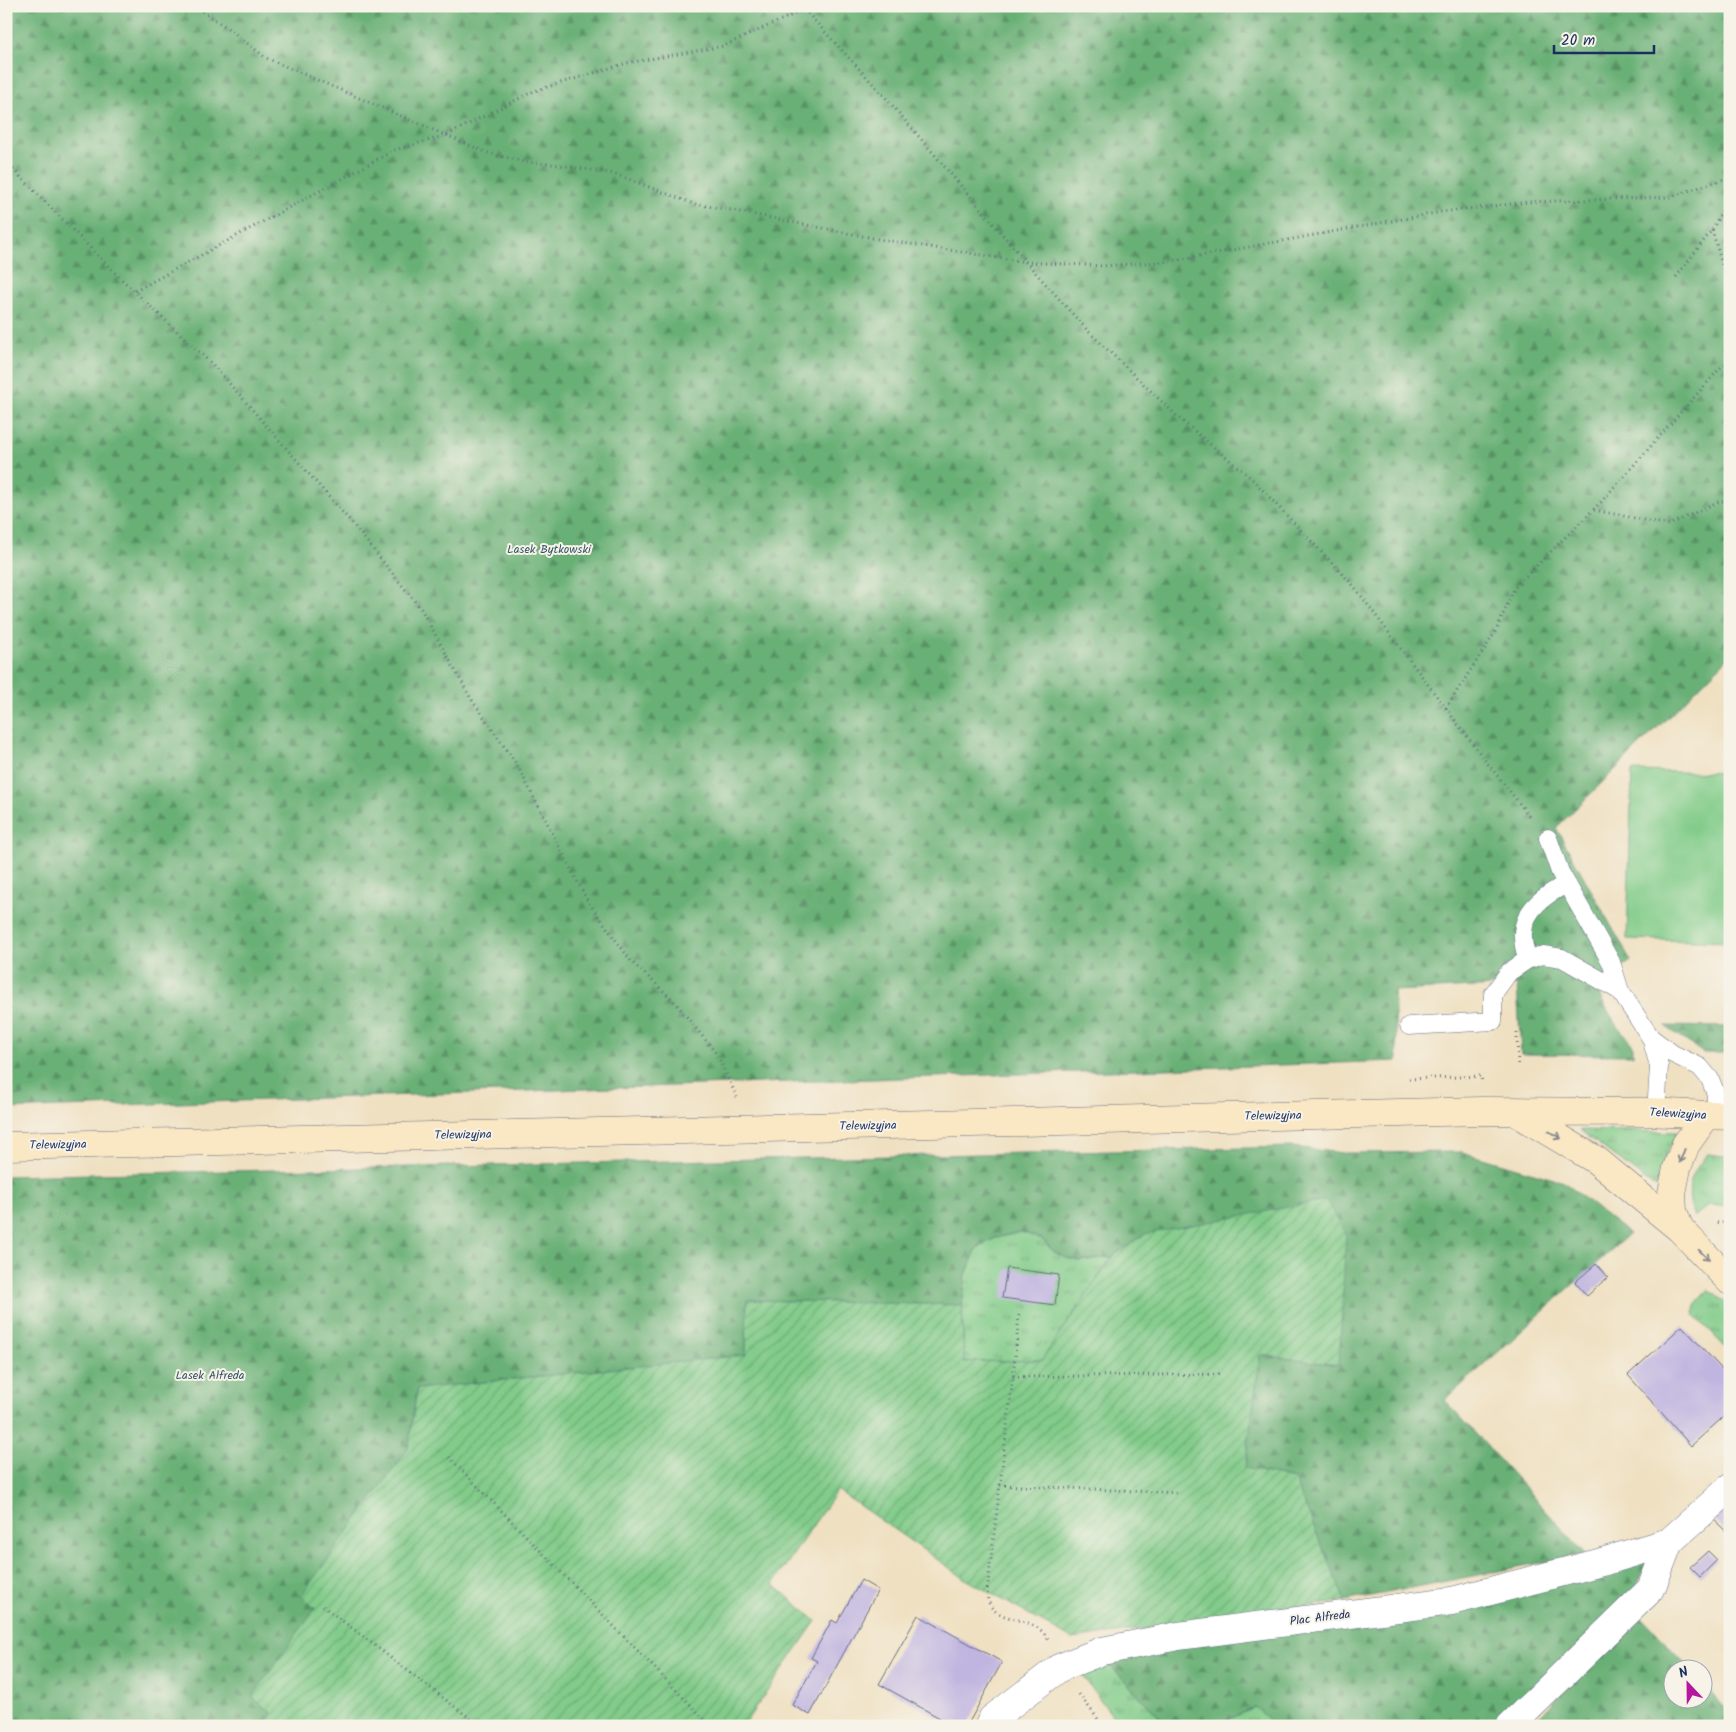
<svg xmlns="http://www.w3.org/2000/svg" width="1736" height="1732" font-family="Kalam,sans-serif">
<defs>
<pattern id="grass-tufts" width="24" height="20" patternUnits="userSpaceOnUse" patternTransform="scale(1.25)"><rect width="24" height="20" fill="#82cc8a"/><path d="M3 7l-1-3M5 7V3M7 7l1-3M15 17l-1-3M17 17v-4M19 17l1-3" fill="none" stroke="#6aa674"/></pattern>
<pattern id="forest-firs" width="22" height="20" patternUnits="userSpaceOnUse" patternTransform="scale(1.25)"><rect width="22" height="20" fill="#69b076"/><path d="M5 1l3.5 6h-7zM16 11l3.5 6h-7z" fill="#569064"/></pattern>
<pattern id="garden-furrows" width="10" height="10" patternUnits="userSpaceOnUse" patternTransform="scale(1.25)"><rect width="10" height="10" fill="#82cc8a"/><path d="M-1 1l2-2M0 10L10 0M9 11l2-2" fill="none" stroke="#6aa674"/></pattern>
</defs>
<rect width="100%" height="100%" fill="#f7f3e8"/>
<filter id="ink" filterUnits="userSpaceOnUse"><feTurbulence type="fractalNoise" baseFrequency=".02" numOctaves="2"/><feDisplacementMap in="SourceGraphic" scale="10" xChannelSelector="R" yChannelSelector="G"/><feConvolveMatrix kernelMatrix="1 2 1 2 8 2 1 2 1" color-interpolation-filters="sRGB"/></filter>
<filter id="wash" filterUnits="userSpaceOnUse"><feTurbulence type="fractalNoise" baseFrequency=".0096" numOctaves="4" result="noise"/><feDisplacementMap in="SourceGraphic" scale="20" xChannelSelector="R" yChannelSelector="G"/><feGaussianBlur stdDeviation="1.12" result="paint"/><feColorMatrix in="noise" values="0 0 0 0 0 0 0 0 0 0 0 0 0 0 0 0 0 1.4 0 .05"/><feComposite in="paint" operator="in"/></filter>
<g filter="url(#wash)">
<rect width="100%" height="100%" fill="#efe0c1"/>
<!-- grass -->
<path fill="url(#grass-tufts)" stroke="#4e7e74" d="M1580,1130L1677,1132L1664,1159L1656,1188Z
M1708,1154L1725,1156L1730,1166V1207L1709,1205L1694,1217C1685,1191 1689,1174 1708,1154Z
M1021,1232L1042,1239L1053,1251L1067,1258L1080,1261L1112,1257L1042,1360L964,1362L962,1305L966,1274L977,1248L995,1238Z
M1709,1290L1716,1293L1730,1308V1352L1695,1316C1693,1306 1701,1296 1709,1290Z
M1105,1660L1168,1726H1120L1081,1674Z
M1255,1707L1276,1726H1215Z"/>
<!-- forest -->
<path fill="url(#forest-firs)" stroke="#42706a" d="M6,6H1730V656L1556,828L1631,961L1595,986C1605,1008 1617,1027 1633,1045V1055L1521,1054L1517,985L1394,991L1397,1061L6,1109Z
M1665,1026L1730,1027V1053H1703Z
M1292,1147L1343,1153L1462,1152L1564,1182L1629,1234L1445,1400L1585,1554L1345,1601L1294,1479L1245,1468L1260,1355L1339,1365L1145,1234L1112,1257L1080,1261L1066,1258L1053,1251L1042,1239L1021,1232L995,1238L977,1248L966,1274L962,1305L747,1300L746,1355L417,1389L408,1449L302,1596L315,1608L252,1697L272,1713L265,1726H6V1176Z
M1650,1559L1634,1591L1495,1726H1276L1255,1707L1215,1726H1168L1105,1660Z
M1642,1617L1690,1669L1674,1670V1700H1704V1685L1730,1714V1726H1528Z"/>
<!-- park -->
<path fill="#82cc8a" stroke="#4e7e74" d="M1632,771L1730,773V942L1627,939Z"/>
<!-- garden -->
<path fill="url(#garden-furrows)" stroke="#4e7e74" d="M1326,1200L1346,1235L1339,1365L1260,1355L1245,1468L1294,1479L1345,1601L1072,1639L964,1578L837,1490L773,1584L816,1621L743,1726H714L709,1723L707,1726H265L272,1713L252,1697L315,1608L301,1596L408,1449L417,1389L746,1355L747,1300L962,1305L964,1362L1042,1360L1112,1257L1145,1234Z"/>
<g id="blocks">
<!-- building -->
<path fill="#c0b4e0" d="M1596,1264L1608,1277L1587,1296L1575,1282Z
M1007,1268L1059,1275L1055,1305L1002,1298Z
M1682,1326L1730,1378V1411L1691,1446L1628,1375Z
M1730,1499V1535L1712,1518Z
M1708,1551L1717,1560L1700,1577L1690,1567Z
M861,1580L878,1590L810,1715L792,1705L817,1661L811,1658L832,1620L837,1623Z
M918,1615L1002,1662L967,1726H954L879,1684Z"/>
</g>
</g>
<g filter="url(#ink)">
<use href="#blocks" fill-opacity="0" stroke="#656d81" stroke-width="1"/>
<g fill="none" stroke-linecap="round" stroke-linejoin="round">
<!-- lane casing -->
<g stroke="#656d81" stroke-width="19">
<path id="lane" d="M1548,838L1560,872L1611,962L1620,991L1651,1038L1659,1066L1656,1113
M1527,960C1525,951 1522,941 1523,932C1525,908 1547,894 1566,884
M1409,1026L1493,1021V994L1509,972L1527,960L1543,955L1562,958L1620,991
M1651,1038L1673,1054L1700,1067L1710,1079L1716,1094L1715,1116"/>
</g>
<!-- street casing -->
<g stroke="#656d81" stroke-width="29">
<path id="street" d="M989,1726L992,1719L1059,1668L1102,1651L1178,1636L1452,1601L1602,1562L1669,1542L1730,1488
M1510,1726L1651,1589L1669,1542"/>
</g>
<!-- secondary casing -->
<g stroke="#656d81" stroke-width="29">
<path id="secondary" d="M1514,1111L1596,1160L1680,1229L1730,1281
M6,1146L1482,1111L1648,1112L1730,1116
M1680,1229L1673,1211L1672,1193L1677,1168L1686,1144L1707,1115"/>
</g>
<!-- path -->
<path stroke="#656d81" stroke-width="3" stroke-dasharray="1 4" stroke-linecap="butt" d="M194,6L232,31L266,58L485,152L524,162L553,164L615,174L694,204L731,210L878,239L1026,262L1103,266L1172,261L1441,212L1529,202L1670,197L1730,177
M801,6L886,98L1026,262L1088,331L1180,419L1252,479L1353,585L1484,759L1531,818
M6,162L114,272L213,365L352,523L421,609L470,697L517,765L587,900L631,961L673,1000L716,1053L737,1097
M1712,230L1730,291
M1676,277L1712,230L1730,196
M135,291L395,150L447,135L534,91L627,63L724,46L812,6
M1594,510L1669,525L1718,502L1730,499
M1446,708L1496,631L1515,587L1602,501L1730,357
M1517,1033L1518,1067
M1409,1079L1481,1076L1482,1082
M1717,1222L1730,1223
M1019,1315L1013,1377L987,1592C988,1595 987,1600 989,1603C998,1624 1034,1614 1048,1639
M1013,1377L1223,1374
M449,1457L711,1726
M1000,1485L1180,1493
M323,1606L480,1726
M1079,1694L1103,1726
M291,1723L295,1726"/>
<!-- lane -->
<use href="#lane" stroke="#fff" stroke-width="18"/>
<!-- street -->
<use href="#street" stroke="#fff" stroke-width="28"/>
<!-- secondary -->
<use href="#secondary" stroke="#fae7c3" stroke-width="28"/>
</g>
<!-- one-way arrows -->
<defs><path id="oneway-shaft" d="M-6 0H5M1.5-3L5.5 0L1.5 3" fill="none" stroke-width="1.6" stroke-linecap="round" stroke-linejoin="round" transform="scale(1.25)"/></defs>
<g stroke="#8a8b90">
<use href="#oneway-shaft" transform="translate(1555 1135) rotate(31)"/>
<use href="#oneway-shaft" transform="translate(1682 1156) rotate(111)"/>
<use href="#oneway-shaft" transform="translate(1704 1255) rotate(45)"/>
</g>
</g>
<g text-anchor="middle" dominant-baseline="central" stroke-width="4" stroke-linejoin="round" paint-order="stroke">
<!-- park labels -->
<g font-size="12" fill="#355669" stroke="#f7f3e8">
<text x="549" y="549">Lasek Bytkowski</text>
<text x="210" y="1375">Lasek Alfreda</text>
</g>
<!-- street labels -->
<g font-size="12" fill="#1b2f5e" stroke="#f7f3e8">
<text transform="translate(1678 1114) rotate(3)">Telewizyjna</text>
<text transform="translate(1273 1116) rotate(-1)">Telewizyjna</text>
<text transform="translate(868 1126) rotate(-1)">Telewizyjna</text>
<text transform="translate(463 1135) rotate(-1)">Telewizyjna</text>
<text transform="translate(58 1145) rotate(-1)">Telewizyjna</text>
<text transform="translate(1320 1618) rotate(-7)">Plac Alfreda</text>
</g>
</g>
<!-- margin -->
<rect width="1736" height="1732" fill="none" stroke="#f7f3e8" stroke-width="25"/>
<!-- north arrow -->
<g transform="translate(1688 1684) rotate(338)"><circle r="24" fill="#f7f3e8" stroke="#9fa5b1"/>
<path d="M0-4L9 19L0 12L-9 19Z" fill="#b5179e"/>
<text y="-8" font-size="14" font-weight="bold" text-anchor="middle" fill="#1b2f5e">N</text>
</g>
<!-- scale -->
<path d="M1554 45v8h100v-8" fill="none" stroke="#1b2f5e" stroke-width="2.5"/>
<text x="1561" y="45" font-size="15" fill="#1b2f5e" stroke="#f7f3e8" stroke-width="4" paint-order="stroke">20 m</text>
</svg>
